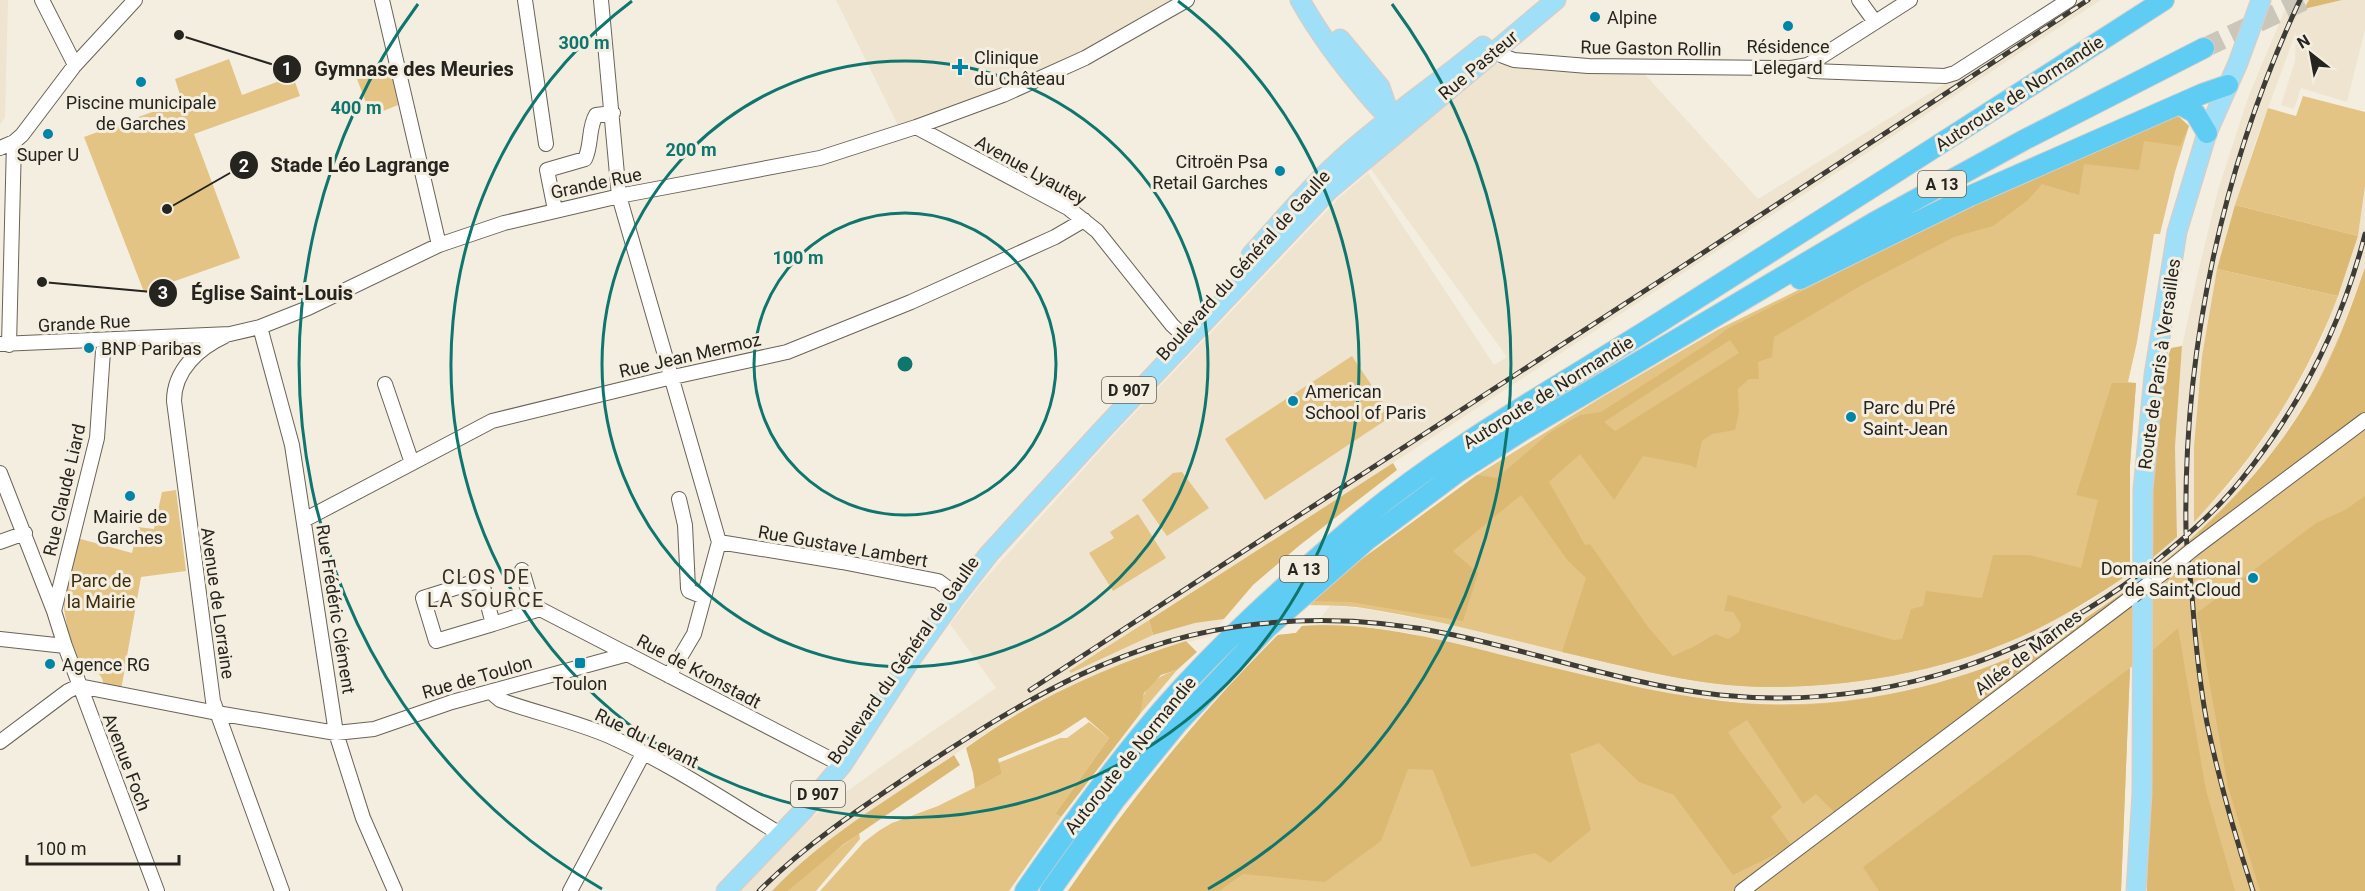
<svg xmlns="http://www.w3.org/2000/svg" width="2365" height="891" font-family="Roboto,sans-serif">
<rect width="100%" height="100%" fill="#f4eee1"/>
<!-- built -->
<path fill="#eee4d0" d="M0,0H8L5,117L0,125Z
M836,0H1173L1091,49L1009,85L919,119L898,125Z
M2073,0H2101L1393,463L1069,671L1071,673L1153,635L1195,623L1224,619L1211,636L1149,653L1106,670L1036,704L1007,719L859,819L823,846L772,891H738L767,860L822,809L902,752L996,688L950,624L980,585L1113,436L1340,197L1368,173L1494,365L1507,357L1370,168L1495,64L1641,70L1758,199L1943,85Z
M2289,0H2309L2305,9L2342,0H2365V30L2347,102L2301,88L2294,109L2281,105L2295,61L2296,32L2254,146L2217,269L2202,356L2194,521L2231,483L2266,435L2298,384L2321,341L2358,236L2365,186V268L2332,355L2308,399L2276,447L2222,511L2152,571L2150,560L2177,537L2175,447L2182,346L2198,273L2218,190L2249,95Z
M2130,573L2132,586L2068,629L2025,652L1965,675L1915,689L1865,699L1812,703L1754,704L1655,692L1409,633L1366,627L1315,625L1330,606L1361,608L1489,632L1634,669L1700,681L1763,687L1810,685L1874,679L1936,666L1984,650L2038,628L2087,603Z"/>
<!-- green -->
<path fill="#e3c485" d="M229,59L242,95L293,76L300,96L194,134L240,258L144,292L84,137L182,101L175,79Z
M391,68L398,105L371,116L357,79Z
M2303,96L2365,112V186L2358,236L2235,205L2268,108L2296,116Z
M2177,115L2189,126L2175,172L2160,234H2154L2137,342L2128,382L2136,383L2130,465V573C2101,593 2072,611 2041,627C1959,669 1855,688 1763,687C1720,686 1675,678 1633,668C1543,649 1454,622 1363,608C1345,605 1326,606 1309,605L1362,559L1477,475L1602,397L1719,329L2038,172Z
M2365,268V891H2147L2152,652L2130,668L2121,891H1068C1131,799 1199,713 1278,635L1296,633L1302,626C1362,622 1419,636 1478,650C1552,667 1626,689 1701,699C1811,714 1924,697 2025,652C2071,631 2113,601 2153,570C2215,521 2270,465 2310,396C2333,355 2350,312 2365,268Z
M2217,269L2338,296C2305,383 2258,454 2194,522V446L2202,356Z
M1352,356L1392,416L1265,500L1225,439Z
M1182,472L1209,508L1167,536L1142,500L1173,473Z
M176,490L186,571L141,577L121,690L104,687C103,672 94,670 81,668L69,637L64,609V594L77,538L132,553L138,527L154,529L162,492Z
M1138,514L1166,558L1113,591L1089,553L1114,538L1110,532Z
M1149,620L1153,635L1071,673L1069,671Z
M1177,670L1140,714C1142,688 1152,678 1177,670Z
M1089,722L1109,738L1055,814L1061,817L1009,891H820L864,842L880,830L892,823L938,806L1002,774L998,763L1060,738H1067Z
M859,833L860,839L816,891H788L812,869Z"/>
<!-- forest -->
<path fill="#dcb972" fill-rule="evenodd" d="M2309,0H2342L2304,9Z
M2177,115L2189,126L2180,146L2144,141L2139,170L2084,164L2079,195L2042,184L2028,200L1993,226L1954,237L1862,285L1774,337L1772,357L1758,362L1759,379H1749L1738,389L1739,412L1735,430L1712,434L1702,441L1696,468L1689,465L1643,456L1614,500L1580,454L1549,482L1585,545L1590,544L1648,627L1673,656L1695,646L1715,634L1728,639L1739,632L1741,624L1733,612L1724,611L1728,595L1894,640L1902,639L1911,609L1923,606L1926,591L1982,598L1993,555H2029L2081,568L2098,500L2076,495L2112,383H2136L2130,465V573C2101,593 2072,611 2041,627C1958,669 1855,688 1763,687C1696,686 1628,667 1562,652L1586,578L1568,561L1521,495L1453,551L1478,573L1463,621L1351,602L1313,601L1362,559L1477,475L1497,478L1549,433L1580,415L1601,412L1710,342L1727,329L2038,172ZM1730,340L1739,353L1615,431L1604,422Z
M2235,205L2358,236L2338,296L2217,269Z
M2365,268V418L2204,538L2198,533C2253,483 2302,421 2333,353C2345,326 2355,296 2365,268Z
M2182,346L2175,447L2177,537L2150,560V461L2158,383L2171,348Z
M1393,463L1397,470L1300,545L1253,585L1224,619L1195,623L1153,635L1149,620Z
M2365,496V891H2260L2228,787L2197,613L2316,523L2345,510Z
M2132,586L2130,594L1835,813L1816,794L1803,804L1747,720L1728,732L1739,749L1782,807L1771,817L1792,846L1733,875L1674,795L1639,782L1599,743L1570,754L1591,830L1550,863L1535,853L1471,867L1433,770L1408,769L1381,841L1325,882L1243,874L1219,891H1068C1131,799 1199,713 1278,635L1296,633L1302,626C1382,621 1460,645 1538,664C1608,681 1678,698 1751,704C1841,711 1942,688 2024,652C2063,635 2098,610 2132,586Z
M2178,628L2206,790L2235,891H2147L2152,651Z
M1186,641L1197,652L1177,670L1161,675L1144,693L1140,714L1061,817L1055,814L1109,738L1085,717L1059,734L998,759L1002,774L975,788L973,773L966,748C1032,699 1108,666 1186,641Z
M2130,668L2121,891H1879L1863,867Z
M954,755L960,765L844,844L788,891H772C824,836 892,797 954,755Z"/>
<g fill="none" stroke-linecap="round" stroke-linejoin="round">
<!-- highway-tunnel -->
<path stroke="#cbc6ba" stroke-width="20" stroke-dasharray="20 10" stroke-linecap="butt" d="M2204,48L2305,0"/>
<!-- minor casing -->
<g stroke="#696358" stroke-width="16">
<path id="minor" d="M42,0L75,65
M382,0L439,245
M525,0L546,144
M601,0L619,196L719,542L694,634L669,676
M1859,0L1875,22
M1497,50L1503,56L1514,60L1588,66L1791,68L1808,65L1910,0
M1808,65L1812,71L1945,76L1955,73L2069,0
M916,127L1068,208L1097,231L1172,325L1188,340
M0,148L14,142L22,135L75,65L135,0
M555,210L547,170L585,159C592,145 588,128 596,115L613,113
M260,327L292,445L336,733L363,818L395,891
M225,336C199,348 174,370 174,401L213,701L282,891
M0,344L230,334L260,327L308,308L439,245L504,223L624,195L820,158L916,127L1003,95L1085,58L1187,0
M9,345L14,142
M385,384L412,463
M0,473L54,611L65,646L157,891
M679,499L685,525L688,588L689,591L704,597
M304,520L492,421L664,379L787,352L911,302L1055,237L1084,220
M0,542L25,533
M719,542L842,562L938,581L957,595
M2192,550L2365,420
M522,570L534,611
M2147,585L2176,563
M54,611L97,438L103,351L108,341
M493,624L436,641L423,598L474,582L482,583L493,624L540,609L842,765
M0,639L65,646
M79,686L217,713L336,733L374,729L452,702L628,654
M492,691L493,694L500,700C536,713 574,721 609,736C669,763 724,800 780,834
M0,742L68,691L79,686
M570,891L643,754
M1742,891L2133,596"/>
</g>
<!-- major casing -->
<g stroke="#cfcfce" stroke-width="21">
<path id="major" d="M1300,0C1319,34 1343,66 1369,96C1378,107 1388,116 1397,127
M1340,39L1380,87L1389,113
M1251,255C1279,225 1305,192 1336,164C1382,121 1435,86 1483,46
M726,891L804,810L842,765L909,662L957,595L989,554L1104,428L1329,190L1556,0
M2136,891L2142,793L2143,490L2154,375L2177,232L2207,133L2238,63L2261,0"/>
</g>
<!-- highway casing -->
<g stroke="#cfcfce" stroke-width="22">
<path id="highway" d="M2179,104L2195,113L2207,133
M1800,279L1970,196L2202,94L2228,85
M1025,891C1068,829 1113,767 1162,710C1220,643 1286,584 1353,527C1446,448 1554,389 1657,324C1827,217 1995,109 2164,0
M1050,891L1115,800L1177,724L1267,628L1367,540L1458,472L1522,431L1873,223L2024,140L2204,48"/>
</g>
<!-- minor -->
<use href="#minor" stroke="#fff" stroke-width="14"/>
<!-- major -->
<use href="#major" stroke="#9fe0f8" stroke-width="18"/>
<!-- highway -->
<use href="#highway" stroke="#5fccf3" stroke-width="20"/>
<!-- rail casing -->
<g stroke="#3e3c36" stroke-width="5">
<path id="rail" d="M1030,690L1689,262L2088,0
M759,891C807,843 862,807 919,769C1026,699 1127,637 1258,624C1322,617 1387,621 1449,634C1540,653 1628,685 1720,695C1885,712 2048,654 2173,547C2197,527 2221,505 2241,480C2300,407 2342,325 2365,234
M2253,891C2235,836 2219,780 2207,723C2199,681 2195,637 2192,595C2190,574 2187,552 2186,531C2183,349 2223,164 2300,0"/>
</g>
<!-- rail -->
<use href="#rail" stroke="#f4eee1" stroke-width="3" stroke-dasharray="9" stroke-linecap="butt"/>
<!-- minor-bridge casing -->
<g stroke="#696358" stroke-width="16" stroke-linecap="butt">
<path id="minor-bridge" d="M2176,563L2192,550
M2133,596L2147,585"/>
</g>
<!-- minor-bridge -->
<use href="#minor-bridge" stroke="#fff" stroke-width="14"/>
</g>
<!-- distance rings -->
<g fill="none" stroke="#0f766e" stroke-width="3">
<circle cx="905" cy="364" r="151"/>
<circle cx="905" cy="364" r="303"/>
<path d="M1178 1A454 454 0 1 1 632 1"/>
<path d="M602 889A606 606 0 0 1 418 4M1392 4A606 606 0 0 1 1208 889"/>
</g>
<!-- markers -->
<g fill="#0084a7" stroke="#f4eee1" stroke-width="2">
<circle cx="1595" cy="17" r="6"/>
<circle cx="1788" cy="26" r="6"/>
<path d="M957 58h6v6h6v6h-6v6h-6v-6h-6v-6h6z"/>
<circle cx="141" cy="82" r="6"/>
<circle cx="48" cy="134" r="6"/>
<circle cx="1280" cy="171" r="6"/>
<circle cx="89" cy="348" r="6"/>
<circle cx="1293" cy="401" r="6"/>
<circle cx="1851" cy="417" r="6"/>
<circle cx="130" cy="496" r="6"/>
<circle cx="2253" cy="578" r="6"/>
<rect x="574" y="657" width="12" height="12" rx="3"/>
<circle cx="50" cy="664" r="6"/>
</g>
<g text-anchor="middle" dominant-baseline="central" stroke-width="6" stroke-linejoin="round" paint-order="stroke">
<!-- shield labels -->
<g fill="#f4eee1" stroke="#646159" stroke-width="1.5">
<rect x="1918" y="171" width="48" height="26" rx="4.5"/>
<rect x="1102" y="377" width="54" height="26" rx="4.5"/>
<rect x="1280" y="556" width="48" height="26" rx="4.5"/>
<rect x="791" y="781" width="54" height="26" rx="4.5"/>
</g>
<g font-size="16" font-weight="bold" fill="#26241f">
<text x="1942" y="184">A 13</text>
<text x="1129" y="390">D 907</text>
<text x="1304" y="569">A 13</text>
<text x="818" y="794">D 907</text>
</g>
<!-- poi labels -->
<g font-size="18" fill="#26241f" stroke="#f4eee1" text-anchor="start">
<text x="1607" y="17">Alpine</text>
<text x="1788" y="46" text-anchor="middle">Résidence<tspan x="1788" dy="21">Lelegard</tspan></text>
<text x="974" y="57">Clinique<tspan x="974" dy="21">du Château</tspan></text>
<text x="141" y="102" text-anchor="middle">Piscine municipale<tspan x="141" dy="21">de Garches</tspan></text>
<text x="48" y="154" text-anchor="middle">Super U</text>
<text x="1268" y="161" text-anchor="end">Citroën Psa<tspan x="1268" dy="21">Retail Garches</tspan></text>
<text x="101" y="348">BNP Paribas</text>
<text x="1305" y="391">American<tspan x="1305" dy="21">School of Paris</tspan></text>
<text x="1863" y="407">Parc du Pré<tspan x="1863" dy="21">Saint-Jean</tspan></text>
<text x="130" y="516" text-anchor="middle">Mairie de<tspan x="130" dy="21">Garches</tspan></text>
<text x="2241" y="568" text-anchor="end">Domaine national<tspan x="2241" dy="21">de Saint-Cloud</tspan></text>
<text x="62" y="664">Agence RG</text>
<text x="580" y="683" text-anchor="middle">Toulon</text>
</g>
<!-- street labels -->
<g font-size="18" fill="#26241f" stroke="#f4eee1">
<text transform="translate(1651 48) rotate(1)">Rue Gaston Rollin</text>
<text transform="translate(1478 65) rotate(-40)">Rue Pasteur</text>
<text transform="translate(2019 93) rotate(-33)">Autoroute de Normandie</text>
<text transform="translate(1031 170) rotate(29)">Avenue Lyautey</text>
<text transform="translate(596 183) rotate(-12)">Grande Rue</text>
<text transform="translate(1243 265) rotate(-48)">Boulevard du Général de Gaulle</text>
<text transform="translate(84 323) rotate(-3)">Grande Rue</text>
<text transform="translate(690 355) rotate(-13)">Rue Jean Mermoz</text>
<text transform="translate(2159 364) rotate(-82)">Route de Paris à Versailles</text>
<text transform="translate(1548 392) rotate(-32)">Autoroute de Normandie</text>
<text transform="translate(64 490) rotate(-77)">Rue Claude Liard</text>
<text transform="translate(843 546) rotate(10)">Rue Gustave Lambert</text>
<text transform="translate(218 603) rotate(82)">Avenue de Lorraine</text>
<text transform="translate(336 609) rotate(81)">Rue Frédéric Clément</text>
<text transform="translate(2028 652) rotate(-37)">Allée de Marnes</text>
<text transform="translate(903 660) rotate(-55)">Boulevard du Général de Gaulle</text>
<text transform="translate(699 671) rotate(28)">Rue de Kronstadt</text>
<text transform="translate(477 677) rotate(-16)">Rue de Toulon</text>
<text transform="translate(647 738) rotate(26)">Rue du Levant</text>
<text transform="translate(1130 755) rotate(-51)">Autoroute de Normandie</text>
<text transform="translate(127 762) rotate(69)">Avenue Foch</text>
</g>
<!-- park labels -->
<g font-size="18" fill="#3b2c0c" stroke="#f4eee1">
<text x="101" y="580">Parc de<tspan x="101" dy="21">la Mairie</tspan></text>
</g>
<!-- neighbourhood labels -->
<g font-size="20" letter-spacing="1.5" fill="#363127" stroke="#f4eee1">
<text x="486" y="577">CLOS DE<tspan x="486" dy="23">LA SOURCE</tspan></text>
</g>
</g>
<circle cx="905" cy="364" r="9" fill="#0f766e" stroke="#f4eee1" stroke-width="3"/>
<g font-size="18" text-anchor="middle" font-weight="bold" fill="#0f766e" stroke="#f4eee1" stroke-width="6" stroke-linejoin="round" paint-order="stroke">
<text x="584" y="49">300 m</text>
<text x="356" y="114">400 m</text>
<text x="691" y="156">200 m</text>
<text x="798" y="264">100 m</text>
</g>
<!-- callouts -->
<path fill="none" stroke="#26241f" stroke-width="2" d="M179 35L287 69M167 209L244 165M42 282L163 293"/>
<g fill="#26241f" stroke="#f4eee1" stroke-width="2">
<circle cx="179" cy="35" r="6"/>
<circle cx="167" cy="209" r="6"/>
<circle cx="42" cy="282" r="6"/>
<circle cx="287" cy="69" r="15"/>
<circle cx="244" cy="165" r="15"/>
<circle cx="163" cy="293" r="15"/>
</g>
<g font-size="18" text-anchor="middle" font-weight="bold" fill="#fff">
<text x="287" y="75">1</text>
<text x="244" y="172">2</text>
<text x="163" y="299">3</text>
</g>
<g font-size="20" text-anchor="middle" font-weight="bold" fill="#26241f" stroke="#f4eee1" stroke-width="6" stroke-linejoin="round" paint-order="stroke">
<text x="414" y="76">Gymnase des Meuries</text>
<text x="360" y="172">Stade Léo Lagrange</text>
<text x="272" y="300">Église Saint-Louis</text>
</g>
<!-- north arrow -->
<g transform="translate(2311 54) rotate(329)" stroke="#f4eee1" stroke-width="4.5" paint-order="stroke">
<path d="M0-4.5L10 22L0 15L-10 22Z" fill="#26241f"/>
<text y="-9" font-size="16" font-weight="bold" text-anchor="middle" fill="#26241f">N</text>
</g>
<!-- scale -->
<path d="M27 855v9h152v-9" fill="none" stroke="#26241f" stroke-width="3"/>
<text x="36" y="855" font-size="18" fill="#26241f" stroke="#f4eee1" stroke-width="4.5" paint-order="stroke">100 m</text>
</svg>
